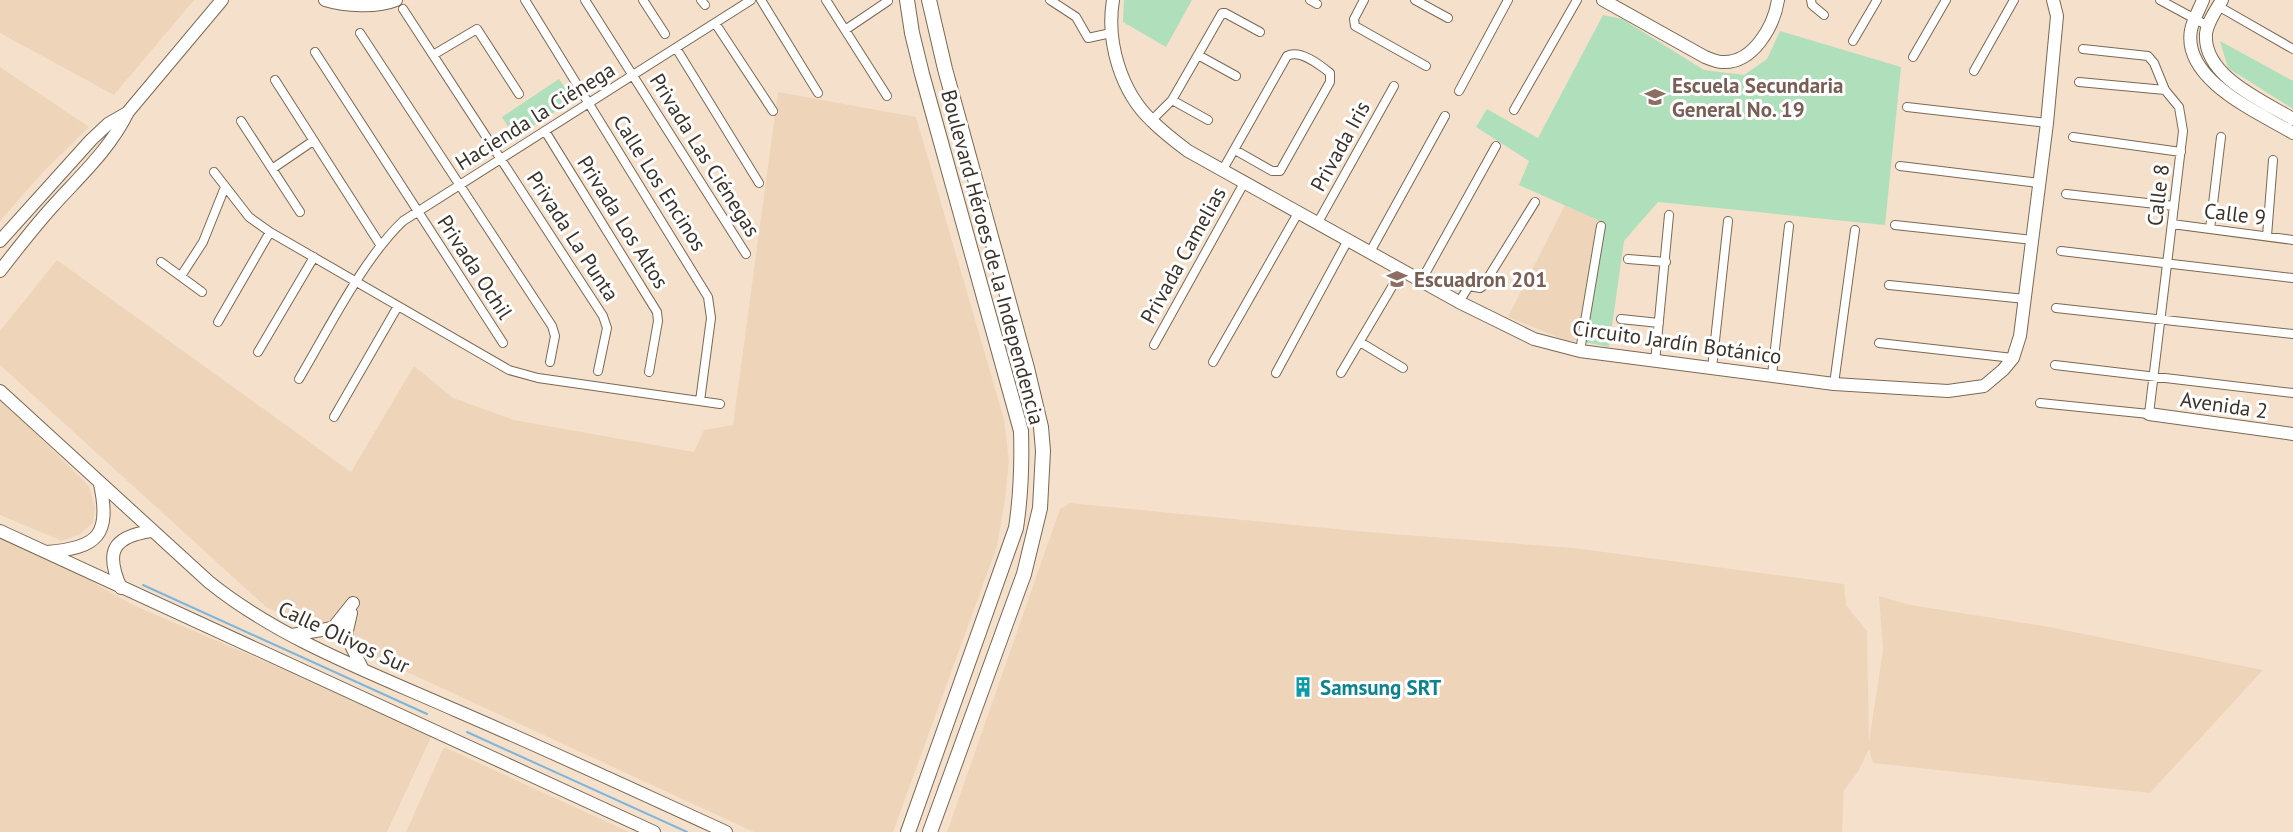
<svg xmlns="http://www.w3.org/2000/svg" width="2293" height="832" font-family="'PT Sans',sans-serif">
<rect width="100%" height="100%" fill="#f5e1cb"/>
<!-- built -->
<path fill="#eed5b9" d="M0,0H194L114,95L0,33Z
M0,67L89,127L43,172L0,221Z
M778,92L916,117L1004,419L1009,460L1005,500L997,546L893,832H754L266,607L0,365V331L57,260L351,472L414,366L453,398L514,420L694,452L704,430L733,425Z
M1565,205L1598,220L1579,338L1575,341L1565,340L1508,317Z
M0,398L89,486L95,508L93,523L80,534L62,541L0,515Z
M1070,503L1367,532L1574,548L1844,584L1846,605L1867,631L1869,742L1883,650L1879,596L1911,605L2044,626L2263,670L2150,793L1873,763L1869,749L1858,772L1844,790L1842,832H947L1060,509Z
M0,529L133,605L433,733L387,832H0Z
M444,747L629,832H406Z"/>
<!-- green -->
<path fill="#afdfbb" d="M1124,0H1192L1166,47L1123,22Z
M1603,15L1622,19L1704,70L1744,75L1767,59L1780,31L1901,67L1885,225L1658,202L1624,241L1609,347L1584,342L1598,220L1519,185L1529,161L1476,127L1487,109L1538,138Z
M2220,41L2293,81V109L2228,68Z
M559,79L573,100L515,138L502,117Z"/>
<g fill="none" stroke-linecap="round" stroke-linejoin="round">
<!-- stream -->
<path stroke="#7eb5db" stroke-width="2" d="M143,585L427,714
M467,732L687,832"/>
<!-- street casing -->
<g stroke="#7a6955" stroke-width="10">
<path id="street" d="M525,0L708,297L711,318L700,401
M585,0L746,254
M643,0L665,34
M701,0L705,5
M761,0L818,93
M826,0L887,96
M1050,0L1076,17L1088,38L1111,33
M1310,0L1317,4
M1364,0L1354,19L1355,26L1426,66
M1415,0L1448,18
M1811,0L1812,5L1824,15
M2160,0L2208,26
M2218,6L2293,49
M403,9L603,316L607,328L598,371
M715,23L773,111
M845,30L888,1
M360,33L552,326L555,336L550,362
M1853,41L1877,0
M676,48L759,183
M315,52L503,343
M433,55L477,29L519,94
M1198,55L1236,76
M1913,57L1946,0
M1974,71L2014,0
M275,80L381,246
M2079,82L2165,90
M1459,91L1508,0
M1172,100L1208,120
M1907,107L2047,123
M1514,110L1577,0
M241,121L300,212
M1151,121L1172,100L1222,13H1225L1260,32
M545,131L657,312L658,321L649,372
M2073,137L2181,152
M1900,166L2039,183
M272,169L313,141
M1222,171L1287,56C1300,49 1320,65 1330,73V82L1280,171H1272L1235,150
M214,172L249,217L270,232L509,370L538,378L720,404
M2066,194L2174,206
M1317,224L1394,86
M2172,224L2293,240
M1895,225L2033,240
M2210,229L2221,137
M2267,236L2273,160
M2061,251L2293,278
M1370,252L1445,116
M1628,259L1666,262
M161,262L202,292
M181,276L203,242L225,187
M1421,281L1496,146
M1889,285L2025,299
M1459,302L1469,286L1480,288L1483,286L1535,202
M2056,308L2293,334
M1621,319L1659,323
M218,322L270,232
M1360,342L1403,368
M1879,343L2013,358
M1154,345L1244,183
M1580,351L1601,226
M258,352L314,257
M1213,362L1298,213
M1655,362L1669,215
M2055,365L2293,393
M1712,368L1728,221
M1276,373L1348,240
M1341,373L1402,270
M1772,375L1789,226
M299,379C328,330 363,259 403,221L751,0
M1834,384L1855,230
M2040,403L2149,414L2183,131L2179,107L2165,90L2154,63L2148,56L2083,49
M334,417L398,306"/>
</g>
<!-- secondary casing -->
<g stroke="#7a6955" stroke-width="14">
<path id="secondary" d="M325,0C345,6 377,8 396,0
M1113,0C1106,42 1121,92 1152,121C1163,132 1176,142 1188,151L1459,302L1534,339L1580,351L1834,384L1948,391L1984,386L2003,370L2013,358L2020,336L2047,123L2057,16L2053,0
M1603,0L1705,57C1710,59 1717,62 1722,62C1753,64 1774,26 1778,0
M2203,0C2199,10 2193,20 2191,30C2182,80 2258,112 2293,133
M2222,0C2216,10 2207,23 2206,34C2203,76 2263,101 2293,119
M0,241L91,140L108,124L127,113
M0,271C17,249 34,227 53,206C80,176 110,149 128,112L222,0
M0,391L209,582C281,640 372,673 455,710C546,749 636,791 726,832
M2149,414L2293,434
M0,531L654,832
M47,552C98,548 111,535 100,484
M121,588C105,552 112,537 151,531
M351,613L346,635L362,668
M292,635L333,628L353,603"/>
</g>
<!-- primary casing -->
<g stroke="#7a6955" stroke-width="16">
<path id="primary" d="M907,0L912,33L922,74L1021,431C1022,464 1021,495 1016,528L908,832
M929,0L945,69L1027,368L1041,427L1043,451L1040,508L1024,574L930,832"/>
</g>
<!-- street -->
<use href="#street" stroke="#fff" stroke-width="8"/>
<!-- secondary -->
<use href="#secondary" stroke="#fff" stroke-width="12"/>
<!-- primary -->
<use href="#primary" stroke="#fff" stroke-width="14"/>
</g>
<!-- icons -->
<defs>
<g id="school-bare" transform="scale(1.62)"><path d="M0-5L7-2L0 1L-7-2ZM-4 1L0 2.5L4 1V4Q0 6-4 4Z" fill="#8d6e63" stroke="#fff" stroke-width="2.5" paint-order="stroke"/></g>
<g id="building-bare" transform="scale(1.62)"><path d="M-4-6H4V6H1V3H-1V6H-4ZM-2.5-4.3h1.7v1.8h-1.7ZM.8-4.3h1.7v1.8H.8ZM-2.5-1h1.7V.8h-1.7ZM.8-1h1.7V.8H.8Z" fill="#0f9aa8" stroke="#fff" stroke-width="2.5" paint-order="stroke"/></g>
</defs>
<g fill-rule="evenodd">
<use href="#school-bare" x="1655" y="97"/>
<use href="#school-bare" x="1397" y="279"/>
<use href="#building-bare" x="1303" y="687"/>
</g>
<g text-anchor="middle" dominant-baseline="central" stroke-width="6" stroke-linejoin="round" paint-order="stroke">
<!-- education labels -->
<g font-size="21" font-weight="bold" fill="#785e54" stroke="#fff" text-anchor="start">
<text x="1672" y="85">Escuela Secundaria<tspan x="1672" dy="24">General No. 19</tspan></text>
<text x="1414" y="279">Escuadron 201</text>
</g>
<!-- street labels -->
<g font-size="21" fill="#3b332b" stroke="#fff">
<text transform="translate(535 116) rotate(-32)">Hacienda la Ciénega</text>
<text transform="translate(1340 146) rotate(-61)">Privada Iris</text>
<text transform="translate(705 155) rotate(58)">Privada Las Ciénegas</text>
<text transform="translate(660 183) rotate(58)">Calle Los Encinos</text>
<text transform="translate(2158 195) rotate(-83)">Calle 8</text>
<text transform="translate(2235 214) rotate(7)">Calle 9</text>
<text transform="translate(623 222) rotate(58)">Privada Los Altos</text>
<text transform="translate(573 236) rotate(57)">Privada La Punta</text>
<text transform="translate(1183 255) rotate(-61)">Privada Camelias</text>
<text transform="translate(993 257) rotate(75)">Boulevard Héroes de la Independencia</text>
<text transform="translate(475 267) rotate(57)">Privada Ochil</text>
<text transform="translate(1677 342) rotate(8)">Circuito Jardín Botánico</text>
<text transform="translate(2224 405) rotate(8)">Avenida 2</text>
<text transform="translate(344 637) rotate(25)">Calle Olivos Sur</text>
</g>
<!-- culture labels -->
<g font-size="21" font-weight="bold" fill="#0d838f" stroke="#fff" text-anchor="start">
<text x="1320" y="687">Samsung SRT</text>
</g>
</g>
</svg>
